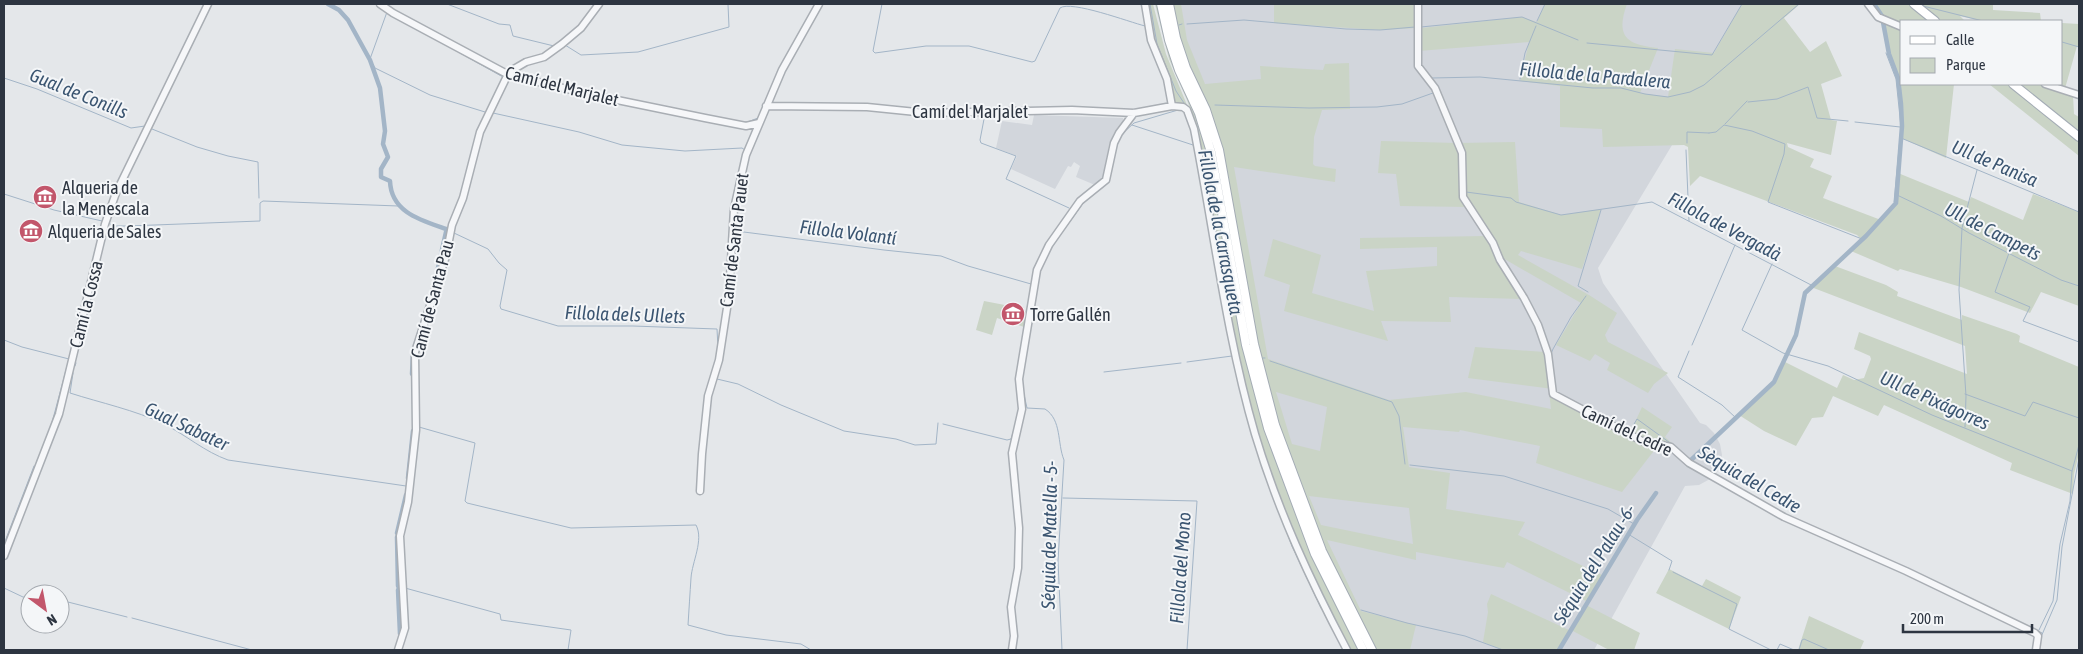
<svg xmlns="http://www.w3.org/2000/svg" width="2083" height="654" font-family="'Asap Condensed',sans-serif">
<rect width="100%" height="100%" fill="#e4e7ea"/>
<!-- built -->
<path fill="#d2d6dc" d="M1175,4H1757L1598,268L1603,283L1700,423L1706,425L1714,433L1720,444L1722,455L1719,470L1710,479L1699,485L1685,486L1594,650H1377L1331,561L1270,390L1225,157L1215,118L1184,49Z
M1034,115L1123,118V121L1114,133L1109,145L1102,180L1095,185L1076,177L1080,166L1074,162L1071,167L1068,166L1055,189L1011,169L1017,156L996,148L1002,121L1032,125Z"/>
<!-- green -->
<path fill="#cad4c6" fill-rule="evenodd" d="M1147,4H1153L1166,54L1187,105L1175,106L1154,41Z
M1155,4H1158L1207,148L1246,359L1265,429L1310,552L1359,650H1351C1304,565 1267,476 1244,381C1224,298 1214,212 1197,128L1187,100L1169,59Z
M1172,4H1181L1187,40L1205,84L1261,79L1260,66L1323,70L1325,64L1349,63L1350,109L1322,110L1314,137L1313,164L1315,166L1336,169L1335,182L1234,167L1268,359L1389,400L1466,392L1551,409L1549,391L1630,433L1642,407L1672,427L1665,437L1673,444L1672,446L1660,443L1622,492L1536,463L1540,446L1460,430L1459,432L1403,427L1409,467L1450,473L1446,509L1525,522L1518,535L1604,576L1588,602L1507,562L1504,568L1416,552V560L1327,540L1361,611L1416,625L1410,650L1383,649V650H1376L1323,544L1291,460L1276,414L1254,330L1221,144L1210,109L1188,61L1178,35ZM1276,392L1327,407L1320,451L1292,444ZM1309,496L1409,508L1413,544L1321,525Z
M1274,4H1417L1418,28L1380,30L1274,23Z
M1545,4H1627C1615,37 1627,45 1658,48L1640,93L1668,97L1675,49L1714,53L1742,4H1800L1784,18L1810,52L1826,41L1842,76L1821,84L1831,120L1837,121L1831,155L1787,143L1788,147L1814,159L1810,167L1832,176L1823,198L1881,220L1896,203L1898,173L1969,202L1971,197L2023,220L2033,194L2079,212V306L2041,292L2030,313L1961,287L1900,269L1898,271L1851,251L1862,240L1857,235L1700,176L1690,186L1688,147L1684,145L1603,147L1602,129L1560,127V86L1520,81L1529,42L1419,51V35L1422,28L1522,17L1537,22Z
M1873,4H1909L1931,21H1902V84H1954L1946,158L1901,138L1902,104L1898,79L1889,54L1884,22Z
M1918,4H1993V10L2040,13L2041,21H1981L1960,16L1965,21H1940Z
M2062,23L2079,24V46H2077L2064,92L2073,95L2074,114L2079,117V133L2018,84H2062Z
M1989,84H2008L2079,141V156Z
M1381,141L1457,143L1515,142L1519,202L1562,215L1601,209L1582,269L1521,251L1518,255L1589,295L1617,313L1605,335L1608,342L1668,373L1654,384L1648,393L1607,370L1610,363L1595,354L1590,361L1556,345L1581,303L1501,257L1468,207L1400,206L1396,174L1378,173Z
M1486,236L1523,299L1449,297L1451,322L1381,321L1388,341L1284,311L1290,285L1264,276L1273,239L1321,255L1312,293L1374,311L1366,271L1437,266V247L1360,249V238Z
M1835,266L1886,285L1898,292L1897,296L1962,320V315L2017,334L2020,336L2019,342L2079,367V453L2074,474L2073,494L2010,470L2012,463L1884,405L1878,416L1833,396L1823,417L1812,418L1796,446L1764,431L1739,415L1775,383L1785,362L1837,388L1843,375L1854,380L1864,378L1871,359L1870,356L1854,349L1859,332L1967,374L1965,346L1811,287Z
M984,301L1010,306L1008,315L1022,319L1025,311L1028,312L1024,327L997,318L992,335L976,330Z
M1475,347L1545,352L1553,389L1468,378Z
M1669,569L1702,586L1706,579L1741,597L1729,629L1656,593Z
M1491,594L1571,631L1560,650H1502L1483,642L1488,612L1487,604Z
M1586,605L1640,633L1634,650H1609L1571,630Z
M1809,616L1864,641L1860,650H1798Z"/>
<g fill="none" stroke-linecap="round" stroke-linejoin="round">
<!-- stream -->
<path stroke="#a3b5c7" stroke-width="1" d="M447,4L499,24L510,25L513,36L554,46
M882,4L873,51L875,53L926,46H969L1032,62L1035,61L1060,8C1071,0 1129,22 1145,26
M1150,4L1157,44L1176,91L1184,103
M1863,4L1867,7
M1908,4H1909
M1923,6L1983,21
M387,12L370,59L375,68L430,95L485,112
M1537,21L1545,4
M1187,24L1244,20L1346,29L1380,30L1415,27
M1179,25L1182,24
M1421,27L1522,17L1578,40
M2062,42L2079,47
M1587,43L1712,55L1742,4
M565,45L581,55L638,52L729,27L728,4
M460,53L503,77
M1886,53L1896,79L1901,127L1894,202L1896,203
M4,78L37,89L131,128L145,126
M1432,78L1480,77L1593,88H1621L1645,94L1668,97L1690,92L1704,85L1799,4
M507,79L557,90
M1520,79L1525,53L1536,26
M1748,102L1777,99L1808,87L1817,118L1848,121
M1215,105L1309,108L1377,107L1402,104L1433,93
M493,113L579,132L622,145L685,151L742,148L745,150
M985,114L980,140L981,143L1016,156L1006,179L1069,208
M1855,122L1900,127
M745,123L758,118
M1725,124L1747,101
M1132,125L1193,145
M152,129L197,147L228,156L258,162L259,198
M1709,133L1716,132L1724,125L1752,131L1785,144L1784,154L1768,202L1862,239
M1122,134L1134,123L1178,110
M1901,138L2079,212
M1687,143V132L1709,133
M1686,150L1689,221
M1465,153V167
M1466,192L1511,198L1516,202L1561,215L1652,202L1813,286
M4,194L54,210L102,221
M1897,195L1941,216L1969,233L2061,280L2079,286
M1089,198L1107,183
M108,223L115,226H128L260,221V203L263,201L398,206
M736,231L884,250L941,256L968,266L1031,284
M454,233L488,249L499,263L507,270L500,306L501,309L558,326H633L717,329L718,348
M1061,234L1084,202
M1050,250L1058,238
M2009,253L1995,292L2030,307L2023,321L2079,342
M1772,264L1742,330L1783,353L1828,366L1932,415L2072,471
M1588,292L1578,286L1601,210
M1227,328L1230,346
M4,340L22,347L69,359L50,430
M1692,345L1735,245
M1689,351L1678,377L1722,405L1736,418
M1263,358H1265
M1270,361L1392,402L1399,416L1405,464
M1187,362L1232,356
M75,366L76,363
M1104,372L1181,363
M73,373L70,393C101,403 135,410 164,424C186,435 205,452 228,460L406,486
M717,379L738,384L781,405L844,431L896,439L915,445L936,444L938,423
M1554,381L1551,354L1553,349L1571,317L1586,296
M1023,390L1027,408L1045,409C1062,420 1057,443 1064,460L1058,561L1062,650
M1965,394L2025,416L2033,402L2079,418
M943,424L1007,440L1011,439L1015,426
M419,427L475,443L465,501L467,503L571,528L696,525C704,540 692,562 691,578C690,593 689,609 688,625L726,635L801,644L811,650
M1965,427L1966,396L1959,290L1962,228L1977,170
M1630,431L1637,419L1673,445
M1678,449L1690,460
M37,461L41,452
M1410,465L1504,476L1608,509L1634,524
M1706,469L1757,498
M1266,478L1270,488
M1063,498L1197,501L1187,650
M1277,506L1292,546L1321,608
M1628,534L1672,561L1669,570
M4,544L34,466
M1673,572L1737,604L1729,629L1771,650
M398,585V586
M4,588L23,597L30,598
M405,588L500,614L501,620L571,630L568,650
M60,600L127,617
M1361,610L1407,623L1465,636L1503,650
M1325,615L1344,650
M132,618L252,650
M2034,629L2042,633
M2039,630L2053,601L2060,544L2070,501L2072,471L2079,445
M2041,637L2057,600L2062,547L2079,458
M1777,650L1780,644L1794,650
M1799,650L1802,640L1804,639L1829,650"/>
<!-- canal -->
<path stroke="#a3b5c7" stroke-width="4.5" d="M328,4L339,10L348,20L370,60L380,88L385,131L383,144L388,157L381,169V177L390,181C391,212 420,220 446,229
M1874,4L1882,16
M436,277L446,232
M412,374L413,353
M1690,461L1774,382L1796,335L1805,293L1866,236L1896,203L1902,126L1901,104L1898,78L1889,54L1883,22
M408,478L413,431
M397,533L406,495
M397,537L398,586
M398,590L400,634
M1559,650L1637,520L1656,493"/>
<!-- minor casing -->
<g stroke="#a9aeb4" stroke-width="9">
<path id="minor" d="M380,4L393,13L507,74L583,93L705,118L746,126L759,123
M1145,4L1151,40L1167,79L1172,106
M1418,4V66L1435,88L1462,153L1463,197L1493,243L1500,260L1524,298L1538,325L1548,354L1553,394L1642,441L1671,447L1689,463L1784,517L1906,571L2035,633L2038,636L2036,650
M1868,4L1878,17L1902,27
M2045,84L2079,95
M766,106L867,107L926,113L1072,110L1134,113L1172,106L1183,107L1187,110L1194,129C1214,231 1226,334 1255,434C1278,511 1310,580 1347,650
M700,491L702,454L708,396L719,360L729,295L734,209L746,155L782,70L819,4
M4,556L59,414L105,224L116,193L208,4
M398,650L405,628L400,536L408,502L416,430L415,352L446,256L452,225L463,198L480,132L509,72L526,62L544,57L562,44L581,28L599,4
M1012,650L1014,636L1011,607L1018,568L1019,528L1012,453L1022,409L1019,379L1037,270L1049,245L1080,201L1106,180L1114,143L1119,133L1134,113"/>
</g>
<!-- major casing -->
<g stroke="#a4acb5" stroke-width="10">
<path id="major" d="M1161,4L1169,40L1179,70L1199,113L1211,152L1246,345L1268,428L1315,554L1363,650
M1169,4L1176,38L1186,68L1206,110L1219,150L1254,344L1275,425L1322,551L1372,650
M1914,4L1935,21
M2013,84L2079,137"/>
</g>
<!-- minor -->
<use href="#minor" stroke="#f6f7f9" stroke-width="6"/>
<!-- major -->
<use href="#major" stroke="#fff" stroke-width="8"/>
</g>
<!-- icons -->
<defs>
<g id="museum-disc" transform="scale(1.25)"><circle r="9.5" fill="#c2566b" stroke="#f4f6f8"/><path d="M0-6L6-3V-2H-6V-3ZM-5-1h2V3h-2ZM-1-1h2V3h-2ZM3-1h2V3H3ZM-6 4H6V6H-6Z" fill="#fff"/></g>
</defs>
<g fill-rule="evenodd">
<use href="#museum-disc" x="45" y="197"/>
<use href="#museum-disc" x="31" y="231"/>
<use href="#museum-disc" x="1013" y="314"/>
</g>
<g text-anchor="middle" dominant-baseline="central" stroke-width="4" stroke-linejoin="round" paint-order="stroke">
<!-- street labels -->
<g font-size="18" fill="#2d3541" stroke="#f4f6f8">
<text transform="translate(562 86) rotate(14)">Camí del Marjalet</text>
<text x="970" y="111">Camí del Marjalet</text>
<text transform="translate(734 240) rotate(-83)">Camí de Santa Pauet</text>
<text transform="translate(432 299) rotate(-75)">Camí de Santa Pau</text>
<text transform="translate(86 304) rotate(-76)">Camí la Cossa</text>
<text transform="translate(1627 430) rotate(25)">Camí del Cedre</text>
</g>
<!-- poi labels -->
<g font-size="18" fill="#2d3541" stroke="#f4f6f8" text-anchor="start">
<text x="62" y="187">Alqueria de<tspan x="62" dy="21">la Menescala</tspan></text>
<text x="48" y="231">Alqueria de Sales</text>
<text x="1030" y="314">Torre Gallén</text>
</g>
<!-- water labels -->
<g font-size="19" font-style="italic" fill="#3b5571" stroke="#f4f6f8">
<text transform="translate(1595 75) rotate(5)">Fillola de la Pardalera</text>
<text transform="translate(79 93) rotate(22)">Gual de Conills</text>
<text transform="translate(1995 163) rotate(23)">Ull de Panisa</text>
<text transform="translate(1725 226) rotate(28)">Fillola de Vergadà</text>
<text transform="translate(1993 231) rotate(27)">Ull de Campets</text>
<text transform="translate(848 232) rotate(7)">Fillola Volantí</text>
<text transform="translate(1221 232) rotate(79)">Fillola de la Carrasqueta</text>
<text transform="translate(625 314) rotate(2)">Fillola dels Ullets</text>
<text transform="translate(1935 400) rotate(24)">Ull de Pixágorres</text>
<text transform="translate(187 426) rotate(25)">Gual Sabater</text>
<text transform="translate(1750 479) rotate(30)">Sèquia del Cedre</text>
<text transform="translate(1049 535) rotate(-89)">Séquia de Matella - 5-</text>
<text transform="translate(1594 564) rotate(-58)">Séquia del Palau -6-</text>
<text transform="translate(1180 568) rotate(-86)">Fillola del Mono</text>
</g>
</g>
<!-- border -->
<rect width="2083" height="654" fill="none" stroke="#2d3541" stroke-width="10"/>
<!-- legend -->
<rect x="1900" y="20" width="162" height="65" fill="#f4f6f8" stroke="#a4a9af"/>
<rect x="1910" y="36" width="25" height="8" fill="#ffffff" stroke="#a4a9af"/>
<text x="1946" y="45" font-size="15" fill="#2d3541">Calle</text>
<rect x="1910" y="58" width="25" height="15" fill="#cad4c6" stroke="#a4a9af"/>
<text x="1946" y="70" font-size="15" fill="#2d3541">Parque</text>
<!-- north arrow -->
<g transform="translate(45 609) rotate(148)"><circle r="24" fill="#f4f6f8" stroke="#a4a9af"/>
<path d="M0-4L9 19L0 12L-9 19Z" fill="#c2566b"/>
<text y="-8" font-size="14" font-weight="bold" text-anchor="middle" fill="#2d3541">N</text>
</g>
<!-- scale -->
<path d="M1903 624v8h129v-8" fill="none" stroke="#2d3541" stroke-width="2.5"/>
<text x="1910" y="624" font-size="15" fill="#2d3541" stroke="#f4f6f8" stroke-width="4" paint-order="stroke">200 m</text>
</svg>
